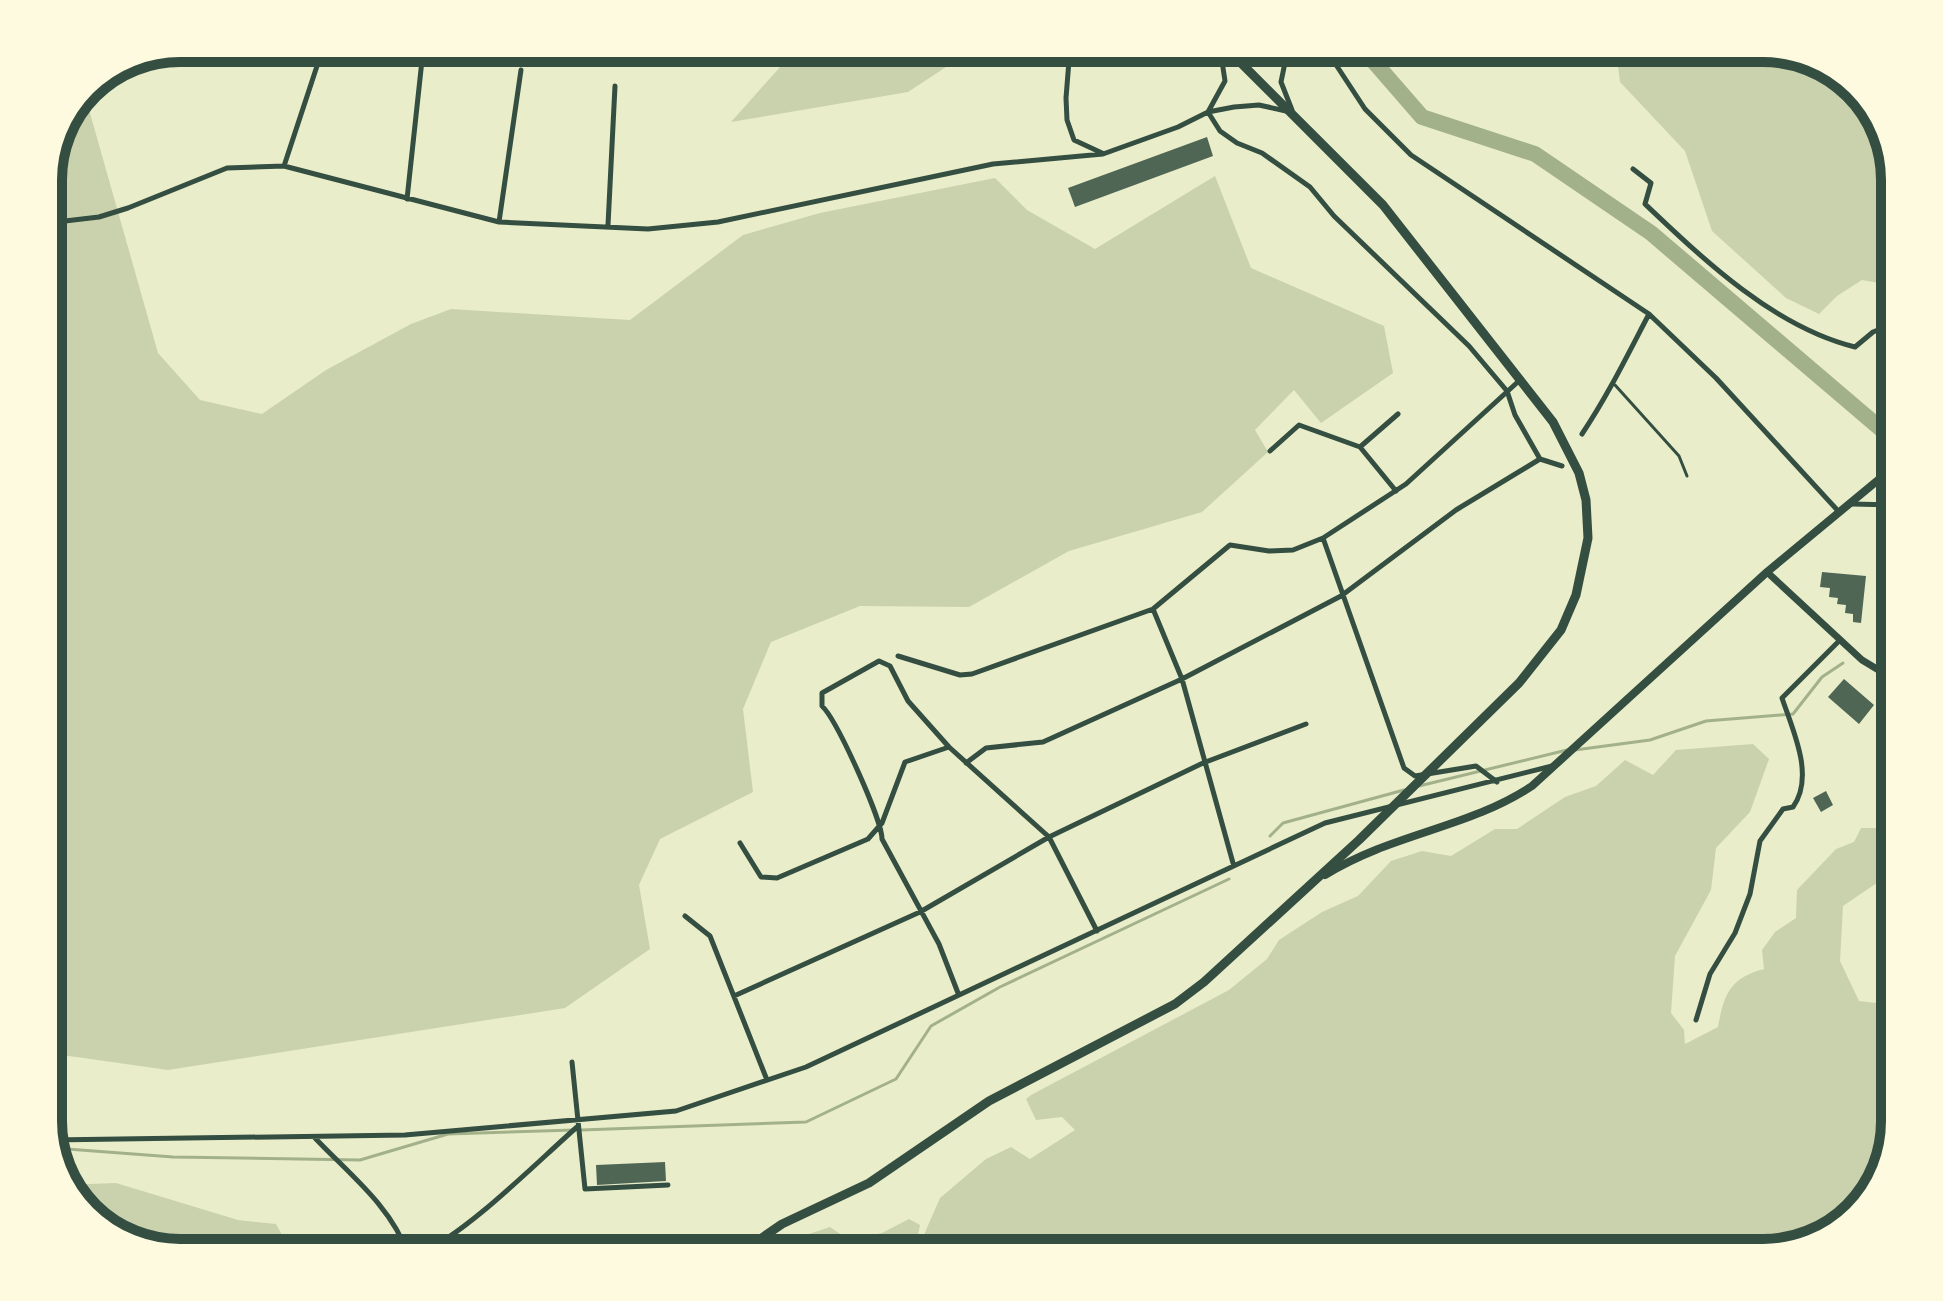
<svg xmlns="http://www.w3.org/2000/svg" width="1943" height="1301" font-family="'Golos Text',sans-serif">
<rect width="100%" height="100%" fill="#e9edc9"/>
<!-- green -->
<path fill="#cad2ad" d="M797,48H975L908,92L731,122Z
M1623,48H1763L1837,70L1878,114L1895,179V286L1862,280L1837,296L1819,314L1786,298L1712,231L1685,151L1620,82L1618,66Z
M84,92L158,353L200,400L262,414L326,370L411,324L451,309L630,320L743,235L820,213L995,178L1027,210L1095,249L1215,176L1251,268L1384,326L1393,373L1321,423L1294,390L1255,430L1268,452L1202,512L1069,551L969,607L860,606L771,642L743,709L753,792L660,839L639,885L650,949L565,1008L168,1070L48,1053V172Z
M1753,744L1769,759L1750,812L1716,848L1711,890L1675,956L1671,1013L1684,1030L1685,1044L1718,1027C1724,994 1730,978 1764,969L1762,950L1775,932L1796,918L1797,890L1836,849L1854,842L1861,828H1880L1895,822V857L1890,874L1843,906L1840,961L1859,1001L1885,1004L1895,1010V1122L1873,1195L1822,1239L1764,1253H780L800,1237L830,1227L849,1240L882,1233L909,1219L920,1225L918,1235L923,1237L940,1198L986,1159L1011,1147L1030,1159L1075,1130L1062,1117L1036,1120L1026,1099L1031,1095L1229,990L1267,959L1279,940L1322,912L1358,896L1391,861L1422,851L1451,856L1495,829H1517L1565,797L1596,786L1625,760L1653,775L1676,750Z
M116,1183L238,1220L276,1224L292,1253H180L106,1231L65,1185Z"/>
<g fill="none" stroke-linecap="round" stroke-linejoin="round">
<!-- stream -->
<path stroke="#a3b18a" stroke-width="3" d="M1575,750L1650,740L1706,721L1793,714L1822,677L1843,663
M1419,786L1567,750
M1270,836L1283,823L1404,790
M581,1130L806,1122L896,1079L931,1026L1000,987L1229,879
M54,1148L173,1157L360,1160L448,1134L574,1130"/>
<!-- river -->
<path stroke="#a3b18a" stroke-width="16" d="M1362,48L1422,117L1535,154L1651,233L1895,441"/>
</g>
<!-- building -->
<path fill="#4f6655" d="M1421,48H1453V53L1451,57L1425,59Z
M1207,137L1213,156L1075,207L1068,188Z
M1878,518L1895,520V538L1876,536Z
M1822,572L1866,576L1861,623L1853,622V614L1845,613L1846,605L1837,604L1838,598L1829,597L1830,588L1820,587Z
M1844,679L1874,705L1859,724L1828,697Z
M1895,715V747L1883,742Z
M1826,791L1833,805L1821,812L1813,798Z
M665,1162L666,1181L597,1185L596,1165Z"/>
<g fill="none" stroke-linecap="round" stroke-linejoin="round">
<!-- service -->
<path stroke="#344e41" stroke-width="3" d="M1615,385L1679,456L1687,476"/>
<!-- minor -->
<path stroke="#344e41" stroke-width="5" d="M1070,48L1066,98L1067,120L1074,140L1102,153
M1240,48L1259,52L1282,48
M1288,48L1281,82L1292,110
M1325,48L1365,109L1411,155L1649,314L1716,378L1840,513
M1208,112L1220,131L1237,143L1262,153L1310,187L1334,216L1469,346L1507,391L1515,415L1540,459
M1208,112L1225,81L1220,48
M284,166L317,66L327,48
M1633,169L1651,183L1645,204C1704,260 1774,327 1855,347L1873,332L1888,326L1895,331
M407,199L423,51
M499,222L521,70
M48,223L99,217L128,208L227,168L284,166L499,222L648,229L718,222L993,164L1103,154L1178,127L1208,112L1234,107L1259,105L1286,111
M608,225L615,86
M1582,434C1608,395 1627,356 1649,314
M1360,447L1396,491
M1270,451L1299,425L1360,447L1398,414
M1540,459L1562,466
M1852,504L1895,505
M1323,538L1404,768L1415,776L1476,766L1497,782
M1153,609L1182,679L1233,863
M898,656L960,675L972,674L1153,609L1230,545L1269,551L1293,550L1323,538L1406,484L1521,379
M966,763L986,748L1043,742L1182,679L1341,596L1456,510L1540,459
M740,843L761,877L777,878L868,839L882,823L905,762L949,747
M685,916L710,936L767,1080
M958,993L939,944L882,839C882,820 837,720 822,706V693L879,661L890,666L908,701L949,747L1049,837L1097,931
M734,996L920,912L1049,837L1203,763L1306,724
M1696,1020L1710,974L1735,933L1750,894L1760,841L1783,809L1793,807C1815,776 1793,731 1782,698L1839,641
M572,1062L585,1189L668,1185
M315,1138C347,1172 393,1208 407,1253
M51,1140L405,1135L676,1111L806,1067L1325,823L1552,766
M421,1253C467,1233 537,1162 577,1127
M580,1253V1252"/>
<!-- tertiary -->
<path stroke="#344e41" stroke-width="7" d="M1767,572L1862,660L1895,680"/>
<!-- secondary -->
<path stroke="#344e41" stroke-width="8" d="M1325,875C1393,833 1469,828 1532,786L1767,572L1895,466"/>
<!-- trunk -->
<path stroke="#344e41" stroke-width="9" d="M740,1253L782,1224L869,1183L989,1101L1175,1004L1204,982L1359,840L1519,683L1561,630L1576,595L1588,538L1586,500L1579,473L1553,422L1383,205L1226,48"/>
</g>
<!-- crop -->
<path d="M0 0H1943V1301H0ZM180 62H1763A118 118 0 0 1 1881 180V1121A118 118 0 0 1 1763 1239H180A118 118 0 0 1 62 1121V180A118 118 0 0 1 180 62Z" fill="#fefae0" fill-rule="evenodd"/>
<path fill="none" stroke="#344e41" stroke-width="10" d="M180 62H1763A118 118 0 0 1 1881 180V1121A118 118 0 0 1 1763 1239H180A118 118 0 0 1 62 1121V180A118 118 0 0 1 180 62Z"/>
</svg>
